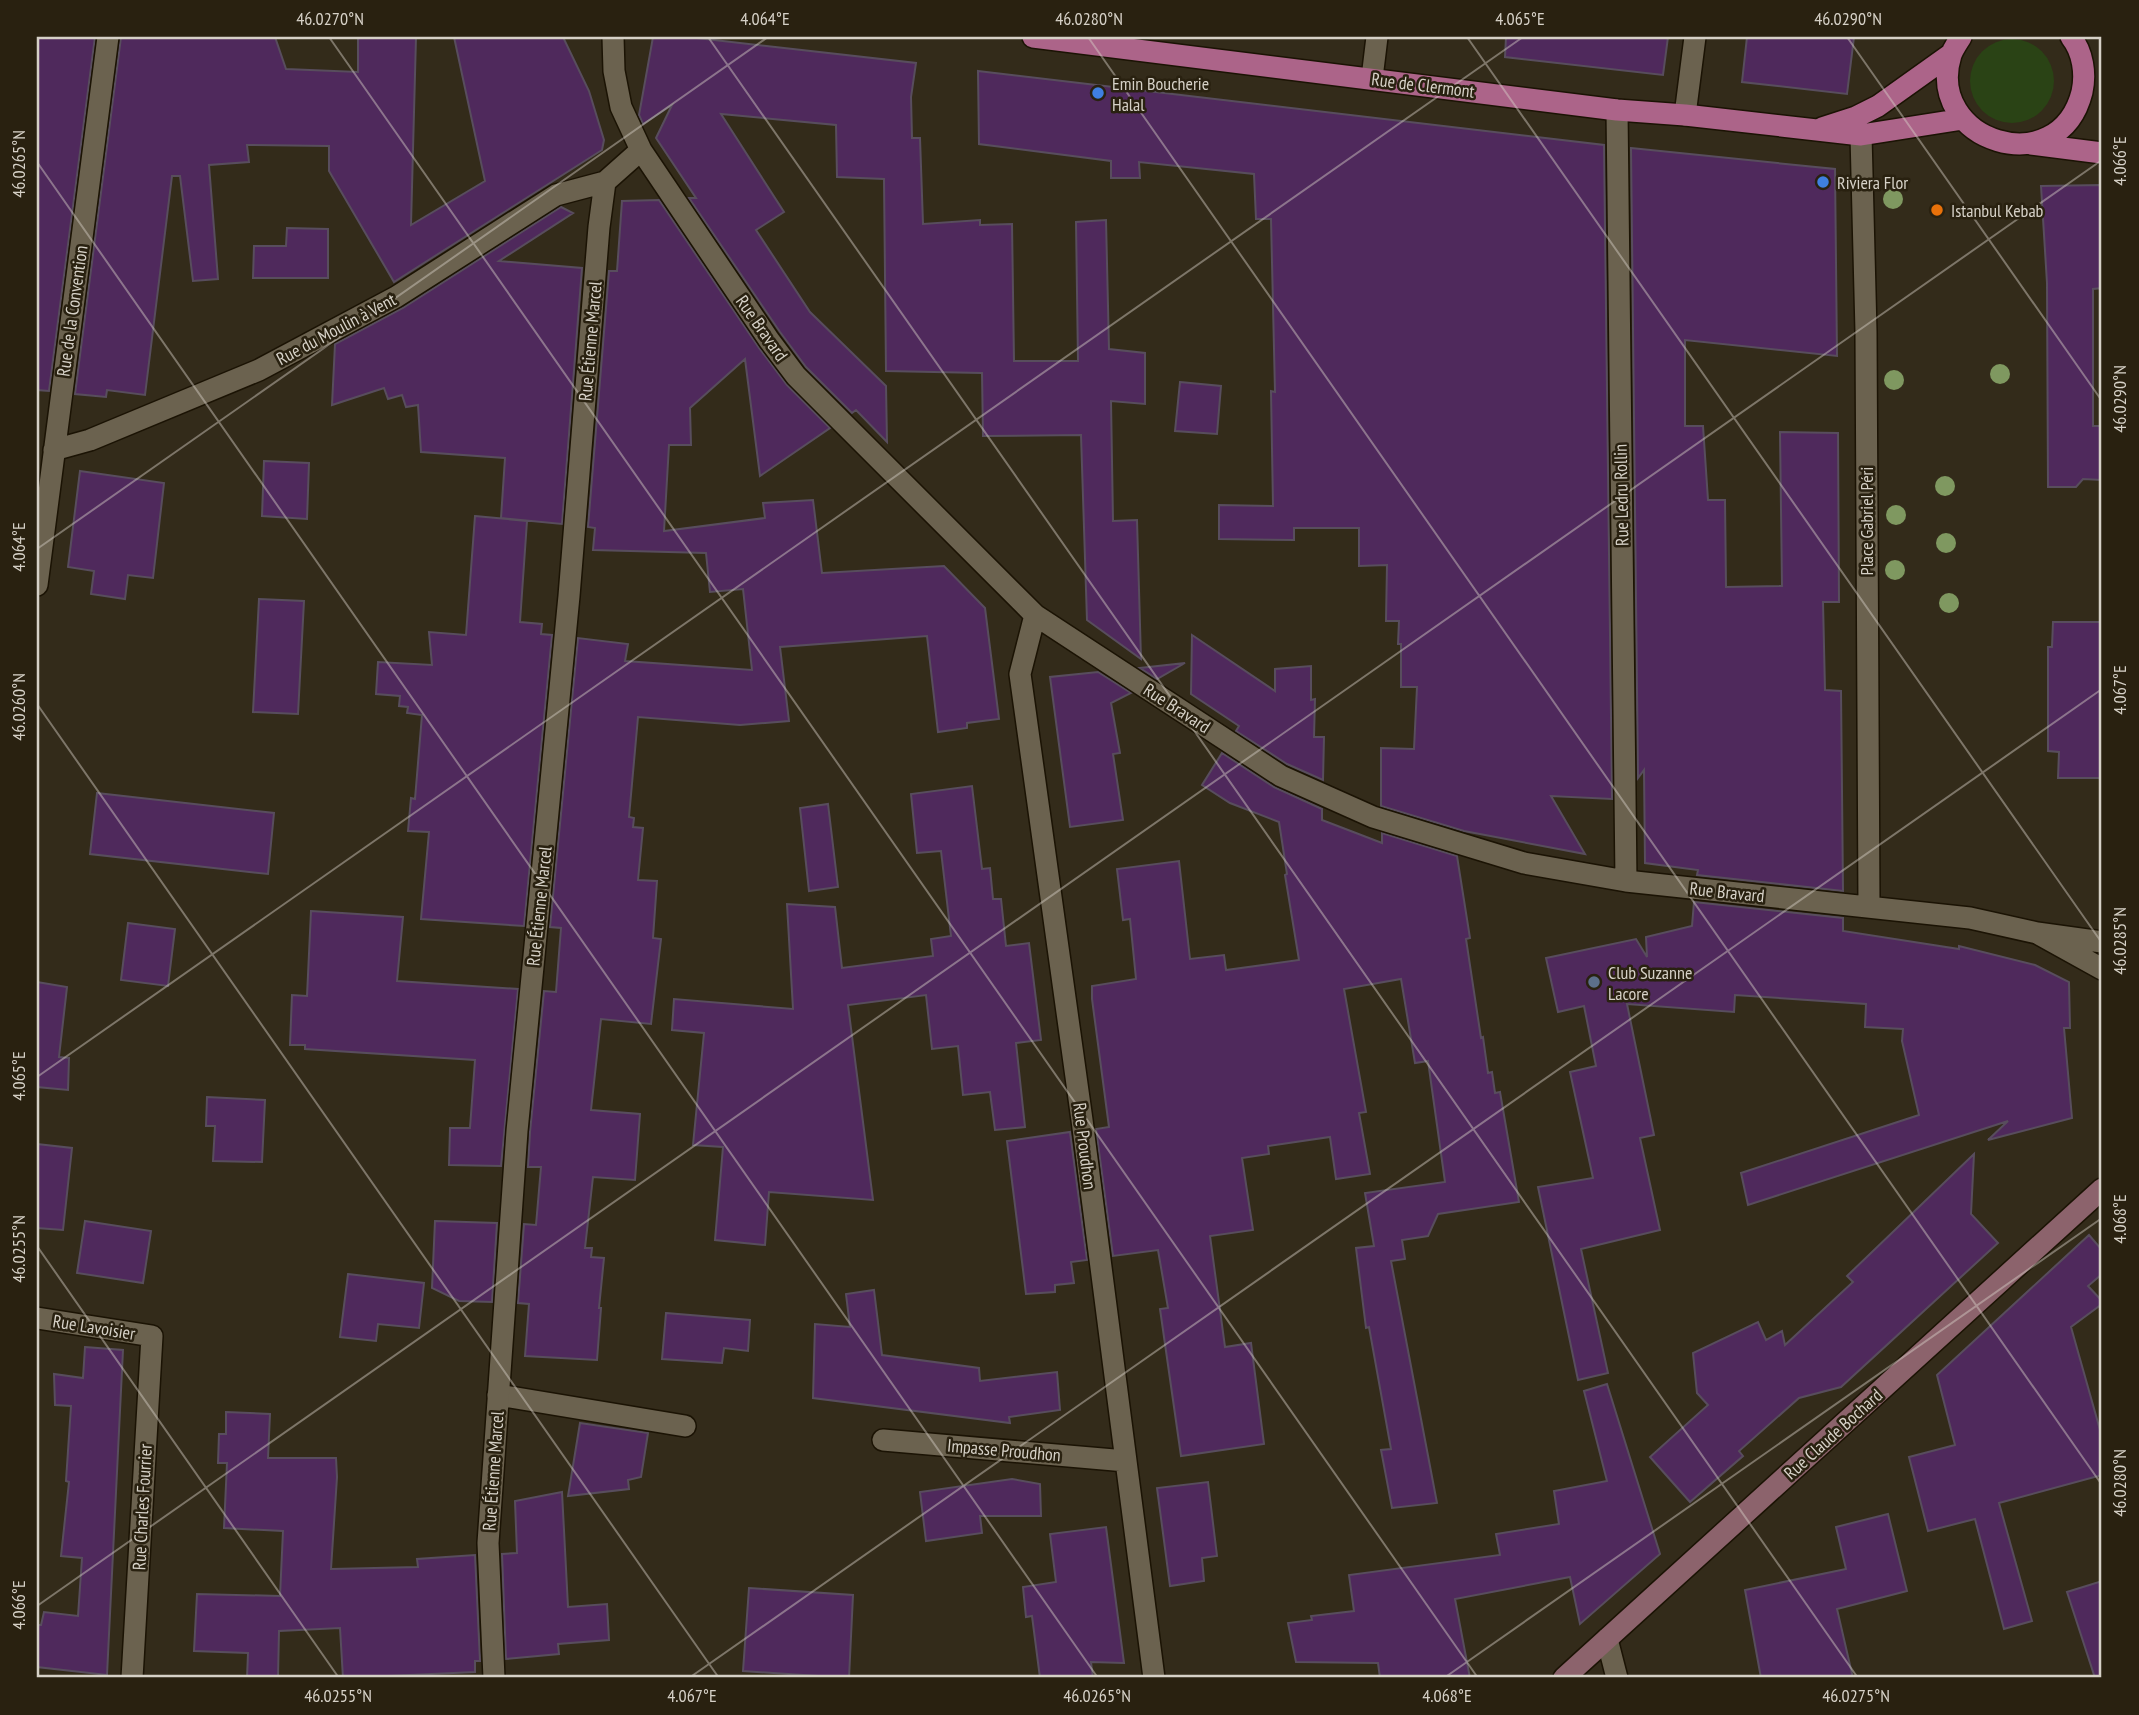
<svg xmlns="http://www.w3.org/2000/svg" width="2139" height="1715" font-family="'PT Sans Narrow',sans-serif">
<rect width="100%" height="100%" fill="#332b1a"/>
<!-- green -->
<path fill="#2a4315" d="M1970 81a42 42 0 1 1 84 0a42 42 0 1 1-84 0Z"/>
<!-- building -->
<path fill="#4f295c" stroke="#584d5d" stroke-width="2" d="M37,37H95L49,391L37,390Z
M121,37H275L286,69L358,72V37H416L411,225L485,181L454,37H563L589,91L604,140L602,150L394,282L329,171V146L247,145L249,162L209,165L218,279L193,281L180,176H172L145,395L107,390L106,397L75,394Z
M653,37H688L916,63L911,97L912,138H920L923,224L980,220V225L1012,224L1014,361H1078L1076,222L1106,220L1109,349L1145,353V404L1111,401L1113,521L1137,520L1141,659L1087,620L1081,435L983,436L982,373L886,371L884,179L837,177L836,125L721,114L784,212L756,230L810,312L886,386L887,442L856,410L852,413L806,367L780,332L689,198H696L656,138L672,105L643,124L639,115Z
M1506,37H1668L1663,75L1505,57Z
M1747,37H1854L1847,94L1742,82Z
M978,71L1604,145L1612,799L1551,796L1585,854L1464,831L1381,806V748L1414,749L1417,687H1401V644H1398L1399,621H1386L1387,565L1359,566V528H1294V540L1219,539V505L1273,506L1271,391L1275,392L1271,219H1256L1254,174L1139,162L1140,178H1111V161L979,144Z
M1631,148L1835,169L1837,356L1685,340V426H1703L1708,500H1725L1726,587L1782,586L1780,432L1838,433L1839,602H1823L1825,690L1841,691L1843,891L1697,875L1698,870L1645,863L1644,770L1638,778Z
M2102,185V288L2093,289V426H2102V480L2083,479L2076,487H2048L2047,283L2041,186Z
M659,200L759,348L787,385L830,428L760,476L745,359L690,408L691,445H669L664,531L765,518L763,503L813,500L822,573L944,566L985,608L999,719L967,723V728L938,732L927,636L780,647L789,721L740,725L638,717L629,817L634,818L633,827L643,828L638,880L657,881L653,938L661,939L651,1024L601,1019L591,1110L640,1114L635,1180L593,1177L585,1248H592L591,1257L604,1258L599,1308H601L597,1360L525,1356L529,1304L518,1303L524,1224L536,1225L541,1167H528L530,1132L544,991L556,992L561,928L550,927L578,638L628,644L625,661L752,670L743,589L710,592L706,553L593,550L595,528L588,527L609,271H617L622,201Z
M561,207L573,213L499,261L582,268L562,524L501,518L505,458L421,452L418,405L406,407L402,395L388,399L384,388L332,405L335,344L403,308Z
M287,228L328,229V278H253L254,246H286Z
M1180,382L1221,386L1217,434L1175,431Z
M264,461L309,463L307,519L262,516Z
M80,471L164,483L153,578L128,575L125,599L91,594L94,571L68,567Z
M475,516L527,521L520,622L542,624L541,634L552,635L524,926L421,919L429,832L408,831L411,798L415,799L422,715L407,713L408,707L399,706L400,696L376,694L378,662L432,665L429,632L466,635Z
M259,599L304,601L298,714L253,712Z
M2053,622H2102V778H2058L2059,752L2048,751V647H2052Z
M1192,635L1275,691V669L1311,666V700L1315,699L1314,737H1324L1323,780L1287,764L1236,731L1239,726L1191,694Z
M1185,663L1157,679L1140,668Z
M1098,672L1131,693L1111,703L1120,753L1113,754L1123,820L1070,827L1050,677Z
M1222,753L1274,787L1322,809V820L1382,843V833L1457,856L1470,938L1466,939L1481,1038L1483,1037L1488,1073L1492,1072L1495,1093L1500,1092L1519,1202L1438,1214L1428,1236L1402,1240L1405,1259L1391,1261L1437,1503L1392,1508L1381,1450L1391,1449L1369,1327L1366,1328L1356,1248L1374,1246L1365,1193L1445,1182L1428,1061L1415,1063L1401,979L1344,989L1366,1112L1359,1113L1370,1174L1336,1179L1330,1137L1268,1146L1269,1154L1242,1158L1253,1230L1210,1236L1225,1347L1251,1343L1264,1444L1181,1456L1160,1309L1168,1308L1158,1250L1113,1256L1096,1129L1109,1127L1092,999V986L1136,979L1130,919L1123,920L1117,869L1179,861L1190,959L1224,955L1226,970L1299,960L1285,875L1287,874L1279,822L1230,803L1202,785Z
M972,786L982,869L990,868L993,899H1001L1006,946L1029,943L1041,1040L1016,1043L1025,1127L995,1130L990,1092L963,1095L958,1046L932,1049L926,995L848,1005L873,1200L769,1192L765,1245L715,1240L723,1147L693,1145L704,1033L672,1030L674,999L793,1009L787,904L835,907L842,968L933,956L931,939L951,936L941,851L917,853L911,794Z
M97,793L274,813L268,874L90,854Z
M828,804L838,887L809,891L800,808Z
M1694,902L1843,918V931L1959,949V946L2035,965L2069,982L2070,1028H2064L2072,1118L1988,1140L2008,1121L1748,1205L1741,1173L1919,1115L1902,1041L1903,1029L1865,1027L1866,1004L1735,995L1734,1012L1627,1004L1654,1135L1640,1138L1660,1230L1581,1249L1608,1373L1578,1380L1538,1187L1593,1178L1570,1072L1596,1066L1584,1006L1558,1012L1546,958L1636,939L1647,957L1646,937L1692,926Z
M311,911L403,917L397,981L518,989L501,1166L449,1165L450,1128H470L475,1060L305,1049V1045H290L292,995L307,996Z
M128,923L175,929L168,986L121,980Z
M37,982L67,987L59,1057L69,1058L68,1090L37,1087Z
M207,1097L265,1100L262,1162L213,1161L215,1126H206Z
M1070,1132L1087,1260L1071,1262L1074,1283L1055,1285V1292L1026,1294L1007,1141Z
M37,1144L72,1148L63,1230L37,1228Z
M1974,1154L1971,1214L1998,1243L1841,1387L1799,1398L1739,1451L1743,1456L1690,1502L1650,1457L1708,1405L1697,1393L1693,1353L1758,1322L1766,1340L1782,1331L1785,1345L1853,1282L1847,1276Z
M85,1221L151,1231L143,1283L77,1273Z
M435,1221L497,1223L492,1302L459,1301L432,1288Z
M2089,1235L2102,1250V1274L2088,1286L2102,1301V1304L2071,1327L2102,1437V1475L1999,1503L2032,1621L2004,1629L1975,1519L1928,1531L1909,1457L1955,1445L1937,1375Z
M348,1274L424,1283L419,1328L378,1324L376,1341L340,1337Z
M874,1290L882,1355L979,1368L980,1381L1057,1372L1060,1410L1009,1417L1010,1423L813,1398L815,1324L850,1327L846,1294Z
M666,1313L750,1320L748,1351L724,1348L722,1363L662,1359Z
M85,1347L123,1350L107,1675L37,1667V1625H41L44,1612L78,1616L82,1558L61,1556L69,1482L66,1481L71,1406L55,1405L54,1374L83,1378Z
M1607,1384L1660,1554L1580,1624L1570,1577L1455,1599L1470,1678H1380L1378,1663L1296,1662L1288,1623L1312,1620L1311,1616L1354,1611L1349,1575L1500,1555L1496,1534L1559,1524L1554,1491L1607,1481L1584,1391Z
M226,1412L270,1414L268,1458H336L337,1477L331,1569L418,1567L417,1559L475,1555L480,1661H475V1672L343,1678L340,1628L279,1631L278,1678H247L248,1653L194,1651L197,1594L280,1596L283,1531L224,1528L227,1463H218L219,1434H226Z
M580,1423L648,1433L641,1477L628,1480L629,1489L568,1496Z
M1012,1479L1040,1484L1041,1516H980L982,1533L926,1541L920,1492Z
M1208,1482L1217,1556L1202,1558L1204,1581L1170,1586L1157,1488Z
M562,1492L568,1607L607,1604L609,1640L558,1644L559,1654L506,1659L502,1554L517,1553L515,1501Z
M1888,1514L1907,1591L1837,1609L1853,1678H1761L1745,1590L1846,1569L1836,1527Z
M1106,1527L1124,1663L1091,1662L1093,1678H1040L1032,1616L1026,1617L1023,1587L1056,1582L1050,1534Z
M2102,1581V1678H2095L2067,1592Z
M749,1588L853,1595L849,1678L743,1671Z"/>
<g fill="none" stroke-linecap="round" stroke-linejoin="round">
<!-- lane casing -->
<g stroke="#1b1304" stroke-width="24">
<path id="lane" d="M498,1395L685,1426"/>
</g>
<!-- street casing -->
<g stroke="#1b1304" stroke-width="24">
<path id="street" d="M613,37L614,71L621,107L641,150L769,340L796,376L1035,615L1281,776L1373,817L1524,863L1626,881L1970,918L2037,933
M1372,78L1377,37
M1617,110L1626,881
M1685,115L1695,37
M1861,135L1866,332L1869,906
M54,450L90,440L259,370L396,297L556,195L605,182
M37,585L108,37
M1035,615L1020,674L1082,1120L1154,1678
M2102,942L2037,933L2102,969
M37,1318L152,1336L132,1678
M883,1440L1126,1461
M1607,1639L1617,1678
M494,1678L488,1543L517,1131L569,596L599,227L605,182L641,150"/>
</g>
<!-- secondary casing -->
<g stroke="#1b1304" stroke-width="24">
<path id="secondary" d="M1564,1678L2102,1189"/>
</g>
<!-- primary casing -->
<g stroke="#1b1304" stroke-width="24">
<path id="primary" d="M1033,37L1617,110L1685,115L1861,135L1963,119
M1961,37C1958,42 1953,49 1951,55C1924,142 2059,184 2082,92C2086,74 2083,52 2071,37
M1822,128L1856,117L1878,106L1951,54
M2031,144L2102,153"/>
</g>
<!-- lane -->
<use href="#lane" stroke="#6b624f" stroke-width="21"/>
<!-- street -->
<use href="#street" stroke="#6b624f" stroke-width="21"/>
<!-- secondary -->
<use href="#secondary" stroke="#8c636c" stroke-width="21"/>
<!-- primary -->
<use href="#primary" stroke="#ac6489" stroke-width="21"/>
</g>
<!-- trees -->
<g fill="#7f9860">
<circle cx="1893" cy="199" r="10"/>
<circle cx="2000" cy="374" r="10"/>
<circle cx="1894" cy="380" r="10"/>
<circle cx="1945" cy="486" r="10"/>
<circle cx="1896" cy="515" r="10"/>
<circle cx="1946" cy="543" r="10"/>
<circle cx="1895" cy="570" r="10"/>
<circle cx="1949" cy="603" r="10"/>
</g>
<!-- ticks -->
<path fill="none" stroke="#d6d1c7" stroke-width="2" stroke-opacity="0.45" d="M329,37L1478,1678M708,37L1858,1678M1088,37L2102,1485M1467,37L2102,943M1847,37L2102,401M37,162L1098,1678M37,549L768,37M37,704L719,1678M37,1077L1523,37M37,1246L339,1678M37,1606L2102,160M689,1678L2102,689M1444,1678L2102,1218"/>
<!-- markers -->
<g fill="#3f7fe0" stroke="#292110" stroke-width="2.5">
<circle cx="1098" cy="93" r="7"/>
<circle cx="1823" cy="182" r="7"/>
</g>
<circle fill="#e8710a" stroke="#292110" stroke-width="2.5" cx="1937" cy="210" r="7"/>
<circle fill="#5c6f8a" stroke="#292110" stroke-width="2.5" cx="1594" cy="982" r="7"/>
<g text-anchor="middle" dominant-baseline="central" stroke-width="5" stroke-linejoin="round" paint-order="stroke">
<!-- poi labels -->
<g font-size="18" fill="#d6d1c7" stroke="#292110" text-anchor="start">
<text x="1112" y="83">Emin Boucherie<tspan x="1112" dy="21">Halal</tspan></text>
<text x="1837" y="182">Riviera Flor</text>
<text x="1951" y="210">Istanbul Kebab</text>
<text x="1608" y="972">Club Suzanne<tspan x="1608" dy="21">Lacore</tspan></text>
</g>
<!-- street labels -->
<g font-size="18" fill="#d6d1c7" stroke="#292110">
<text transform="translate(1423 85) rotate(7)">Rue de Clermont</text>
<text transform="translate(72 311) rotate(-82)">Rue de la Convention</text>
<text transform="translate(762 328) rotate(55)">Rue Bravard</text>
<text transform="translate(336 329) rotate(-28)">Rue du Moulin à Vent</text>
<text transform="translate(590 341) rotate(-85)">Rue Étienne Marcel</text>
<text transform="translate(1621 495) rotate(-91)">Rue Ledru Rollin</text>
<text transform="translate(1866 521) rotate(-90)">Place Gabriel Péri</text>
<text transform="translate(1177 708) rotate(33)">Rue Bravard</text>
<text transform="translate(1727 892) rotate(6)">Rue Bravard</text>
<text transform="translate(539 906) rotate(-84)">Rue Étienne Marcel</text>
<text transform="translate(1085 1146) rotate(83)">Rue Proudhon</text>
<text transform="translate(94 1327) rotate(9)">Rue Lavoisier</text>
<text transform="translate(1833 1434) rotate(-42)">Rue Claude Bochard</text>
<text transform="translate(1004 1450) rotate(5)">Impasse Proudhon</text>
<text transform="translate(493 1471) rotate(-86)">Rue Étienne Marcel</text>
<text transform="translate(142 1507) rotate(-87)">Rue Charles Fourrier</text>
</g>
</g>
<!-- border -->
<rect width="2139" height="1715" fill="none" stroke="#292110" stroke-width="77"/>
<rect x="38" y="38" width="2062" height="1638" fill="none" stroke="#d6d1c7" stroke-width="2.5"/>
<g font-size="18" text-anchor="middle" fill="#d6d1c7">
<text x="330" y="25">46.0270°N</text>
<text x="765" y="25">4.064°E</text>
<text x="1089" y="25">46.0280°N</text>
<text x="1520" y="25">4.065°E</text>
<text x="1848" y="25">46.0290°N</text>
<text transform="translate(2120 161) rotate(-90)" y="6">4.066°E</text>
<text transform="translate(19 164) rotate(-90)" y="6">46.0265°N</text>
<text transform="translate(2120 399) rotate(-90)" y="6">46.0290°N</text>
<text transform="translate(19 547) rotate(-90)" y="6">4.064°E</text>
<text transform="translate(2120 690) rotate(-90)" y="6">4.067°E</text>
<text transform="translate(19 707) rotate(-90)" y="6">46.0260°N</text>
<text transform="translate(2120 941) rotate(-90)" y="6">46.0285°N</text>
<text transform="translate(19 1076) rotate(-90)" y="6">4.065°E</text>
<text transform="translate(2120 1219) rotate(-90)" y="6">4.068°E</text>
<text transform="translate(19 1249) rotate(-90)" y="6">46.0255°N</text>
<text transform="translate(2120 1483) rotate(-90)" y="6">46.0280°N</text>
<text transform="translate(19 1605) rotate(-90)" y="6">4.066°E</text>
<text x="338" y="1702">46.0255°N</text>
<text x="692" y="1702">4.067°E</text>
<text x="1097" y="1702">46.0265°N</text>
<text x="1447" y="1702">4.068°E</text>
<text x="1856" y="1702">46.0275°N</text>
</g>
</svg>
